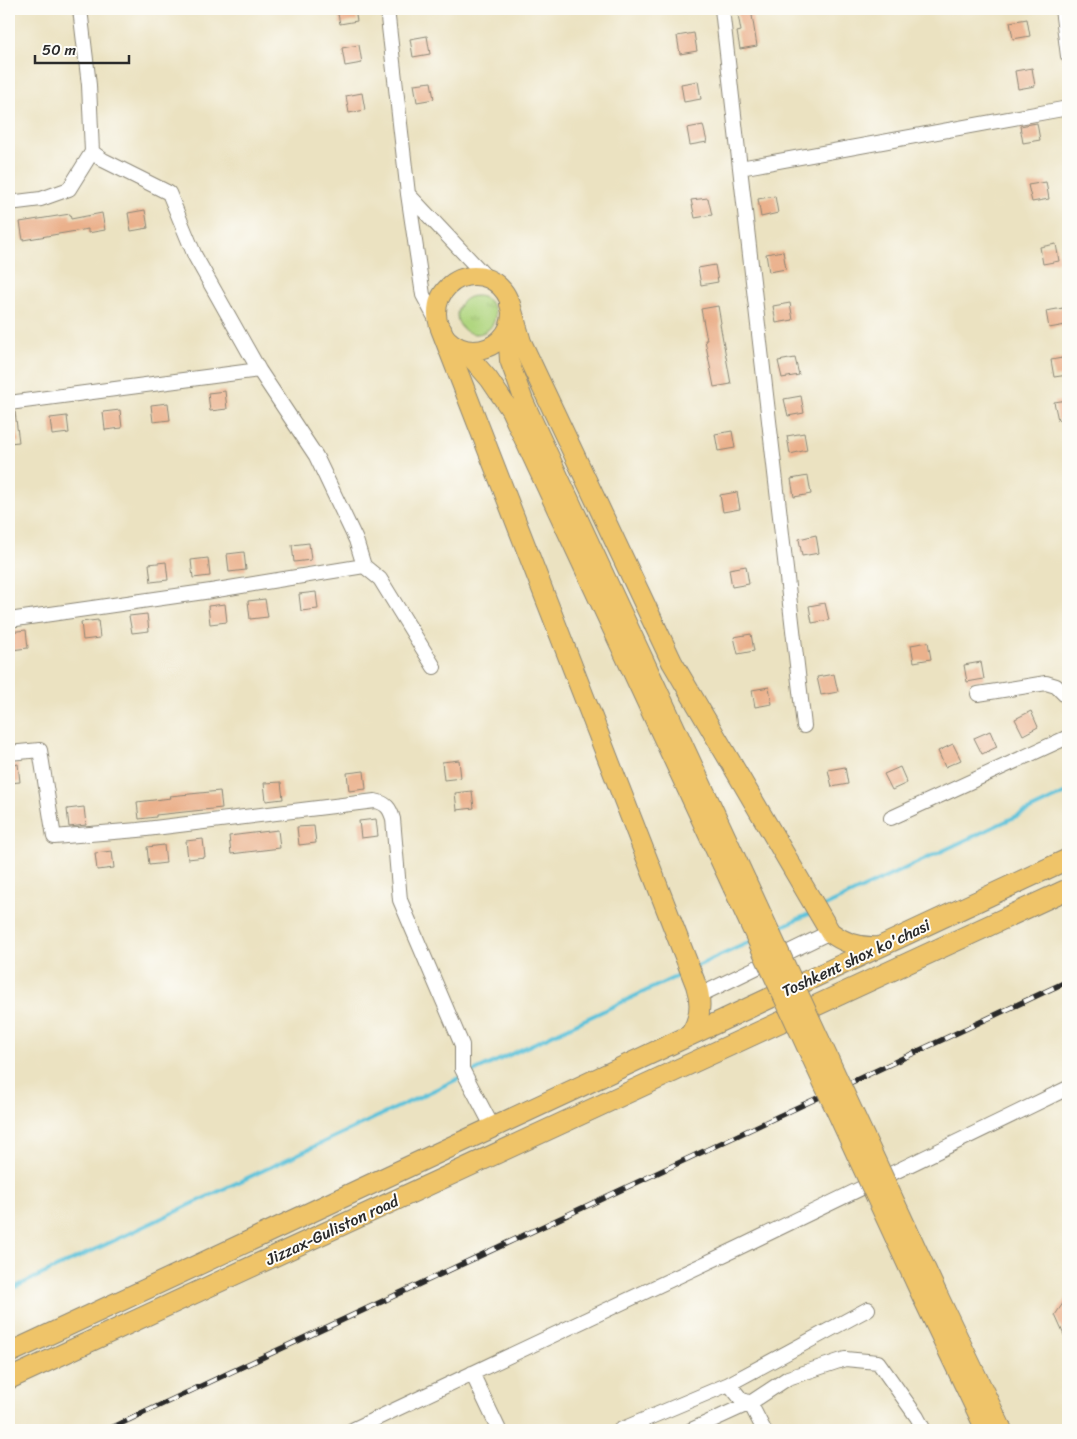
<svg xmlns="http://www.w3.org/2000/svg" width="1077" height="1439" font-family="Sriracha,sans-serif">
<defs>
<pattern id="grass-tufts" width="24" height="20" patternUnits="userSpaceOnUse" patternTransform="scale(1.25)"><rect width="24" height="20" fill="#b0d680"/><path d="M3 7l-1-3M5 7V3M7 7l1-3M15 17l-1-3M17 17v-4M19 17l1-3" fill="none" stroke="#98b86f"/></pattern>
</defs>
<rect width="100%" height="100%" fill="#fdfcf7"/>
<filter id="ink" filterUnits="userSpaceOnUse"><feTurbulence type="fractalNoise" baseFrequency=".02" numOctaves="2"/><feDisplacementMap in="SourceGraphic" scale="10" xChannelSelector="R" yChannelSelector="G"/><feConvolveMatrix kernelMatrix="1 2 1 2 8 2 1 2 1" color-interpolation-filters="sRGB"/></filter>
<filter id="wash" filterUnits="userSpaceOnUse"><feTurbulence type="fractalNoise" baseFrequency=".0096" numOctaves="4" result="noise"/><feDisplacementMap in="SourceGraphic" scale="20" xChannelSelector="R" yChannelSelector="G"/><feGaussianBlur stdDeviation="1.12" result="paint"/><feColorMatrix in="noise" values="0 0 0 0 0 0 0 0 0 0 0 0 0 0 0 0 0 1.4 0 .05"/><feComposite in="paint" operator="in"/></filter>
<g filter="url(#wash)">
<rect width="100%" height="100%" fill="#ebe2c1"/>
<!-- grass -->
<path fill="url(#grass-tufts)" stroke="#6e8056" d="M457 315a19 19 0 1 1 38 0a19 19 0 1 1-38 0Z"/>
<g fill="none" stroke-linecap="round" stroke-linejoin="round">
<!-- stream -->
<path stroke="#5dc2da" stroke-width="4" d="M821,908L1068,792
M774,930L811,913
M695,967L752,941
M469,1074L684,973
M9,1290L462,1077"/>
</g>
<g id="blocks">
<!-- building -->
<path fill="#ebb18c" d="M337,9H355L357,21L340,24Z
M737,9H751L757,46L740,49L737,32L741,31Z
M1027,19L1030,36L1013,39L1010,22Z
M694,33L697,51L680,54L677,36Z
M427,36L430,54L413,57L410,39Z
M359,45L362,63L345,66L342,48Z
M1032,68L1035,86L1018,89L1015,71Z
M698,81L701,99L684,102L681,84Z
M431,82L434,99L417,102L414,84Z
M362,93L365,110L349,113L346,96Z
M1037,123L1040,140L1023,143L1020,126Z
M703,125L707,142L690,145L687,128Z
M1046,182L1049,199L1032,202L1028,185Z
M775,196L778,213L761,217L758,199Z
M708,198L712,215L695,218L691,200Z
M145,210L148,228L131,231L128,213Z
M102,213L105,230L88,233V229L23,240L20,222L70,214L71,219Z
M1056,244L1059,261L1043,264L1040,247Z
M783,251L786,269L769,272L766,254Z
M715,265L718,282L701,285L698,268Z
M790,303L793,320L776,323L773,306Z
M718,306L721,323L720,324L731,384L714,387L705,340H707L701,309Z
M1063,308L1066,325L1049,328L1046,311Z
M1068,357V375L1054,377L1051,360Z
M795,358L799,375L782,378L778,361Z
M225,391L227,409L210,411L208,393Z
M801,396L804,413L788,416L784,399Z
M1068,400V418L1058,420L1054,402Z
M168,403L170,420L153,422L151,405Z
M120,410L122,428L105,430L103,412Z
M9,412H15L19,442L9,443Z
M67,416L69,433L52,435L50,418Z
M732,431L735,448L718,451L715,434Z
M804,433L807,450L790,454L787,436Z
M808,476L811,494L794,497L791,479Z
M737,492L740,509L723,512L720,495Z
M816,535L819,553L802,556L799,539Z
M309,543L311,560L294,562L292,545Z
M244,552L246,570L229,572L227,554Z
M208,558L210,576L193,578L191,560Z
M166,562L168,580L151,582L149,564Z
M746,566L749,584L732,587L729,569Z
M316,592L318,609L301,611L299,594Z
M265,599L268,617L250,619L248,601Z
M825,603L829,620L812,623L809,606Z
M225,604L227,622L210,624L208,606Z
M147,614L149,631L132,633L129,616Z
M98,620L100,638L83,640L81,622Z
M26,630L28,648L11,650L9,632Z
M751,634L754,651L738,654L734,637Z
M928,642L931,659L914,662L911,645Z
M981,662L984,679L967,682L964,665Z
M834,674L838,692L821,695L817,677Z
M769,687L772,704L755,707L752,690Z
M1031,711L1038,727L1023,735L1015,719Z
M990,731L997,747L982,754L974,738Z
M953,744L961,760L945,767L938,751Z
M459,760L461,778L444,780L442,762Z
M18,764L20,782L9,783V766Z
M845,767L848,784L832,787L828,770Z
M900,767L907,783L892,790L884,774Z
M364,771L366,789L349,791L347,773Z
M281,782L283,799L266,801L264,783Z
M220,791L222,808L156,815V817L139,819L137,802L171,798L170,796Z
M472,791L474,808L457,810L455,793Z
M84,807L86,825L69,827L67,809Z
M376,819L378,836L361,838L359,821Z
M314,826L316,843L299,845L297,827Z
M278,830L280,848L231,854L229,836Z
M203,839L205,857L188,859L186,841Z
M164,845L166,863L149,865L147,847Z
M112,851L114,868L97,870L95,853Z
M1068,1296V1344L1055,1315Z"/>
</g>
</g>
<g filter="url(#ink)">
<use href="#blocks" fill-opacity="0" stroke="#8b8676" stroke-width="1"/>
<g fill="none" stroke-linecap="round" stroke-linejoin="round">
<!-- minor casing -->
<g stroke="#8b8676" stroke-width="16">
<path id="minor" d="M80,9L89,85L92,152L103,160L169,193L195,256L259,370L316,456L356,540L364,566L380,579L434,667
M387,9L408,194L423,295L441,329
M722,9L740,168
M1062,9L1068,56
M408,194L488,279
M9,203L41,199L69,189L92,152
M9,403L259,370
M9,620L211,591L364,566
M978,694L1046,683L1056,686L1068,698
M804,726L740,168L1068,108
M9,753L40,750L54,837L138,830L375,801C386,803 390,808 393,819L400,900L462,1045V1069L493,1128
M891,818L1068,737
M700,995L830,932
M472,1373L499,1430
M729,1384L741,1399L750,1403L764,1430
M352,1430L738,1248L1068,1088
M620,1430L729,1384L868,1309
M691,1430L750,1403L788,1378L845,1359L878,1362L917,1417L924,1430"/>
</g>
<!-- major casing -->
<g stroke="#8b8676" stroke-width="20">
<path id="major" d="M437 313a37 37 0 1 1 74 0a37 37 0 1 1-74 0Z
M507,331L509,360L524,401L747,881
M463,349L489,379L510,410L732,887
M938,1294L1003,1430
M923,1300L985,1430"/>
</g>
<!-- highway casing -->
<g stroke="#8b8676" stroke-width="22">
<path id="highway" d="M510,304L521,342L672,662L830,932C845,944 861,948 879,947
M441,329L696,985C702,1003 701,1019 690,1035
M9,1353L1068,859
M9,1379L1068,889"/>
</g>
<!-- minor -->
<use href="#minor" stroke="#fff" stroke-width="14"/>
<!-- major -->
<use href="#major" stroke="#efc469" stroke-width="18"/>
<!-- highway -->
<use href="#highway" stroke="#efc469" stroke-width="20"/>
<!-- rail casing -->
<g stroke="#2b2b2b" stroke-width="5.5">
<path id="rail" d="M107,1430L1068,981"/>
</g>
<!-- rail -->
<use href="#rail" stroke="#fdfcf7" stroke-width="4" stroke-dasharray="11" stroke-linecap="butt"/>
<!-- major-bridge casing -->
<g stroke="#8b8676" stroke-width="20" stroke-linecap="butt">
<path id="major-bridge" d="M747,881L938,1294
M732,887L923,1300"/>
</g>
<!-- major-bridge -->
<use href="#major-bridge" stroke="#efc469" stroke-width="18"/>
</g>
</g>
<g text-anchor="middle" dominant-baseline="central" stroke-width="4" stroke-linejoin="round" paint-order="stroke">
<!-- street labels -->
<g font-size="16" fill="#2b2b2b" stroke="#fdfcf7">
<text transform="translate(856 958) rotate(-25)">Toshkent shox ko'chasi</text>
<text transform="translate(332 1230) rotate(-25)">Jizzax-Guliston road</text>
</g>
</g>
<!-- margin -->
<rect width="1077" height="1439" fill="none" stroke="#fdfcf7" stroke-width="30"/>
<!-- scale -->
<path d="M35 55v8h94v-8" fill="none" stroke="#2b2b2b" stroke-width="2.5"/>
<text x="42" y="55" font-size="15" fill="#2b2b2b" stroke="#fdfcf7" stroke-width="4" paint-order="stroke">50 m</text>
</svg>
